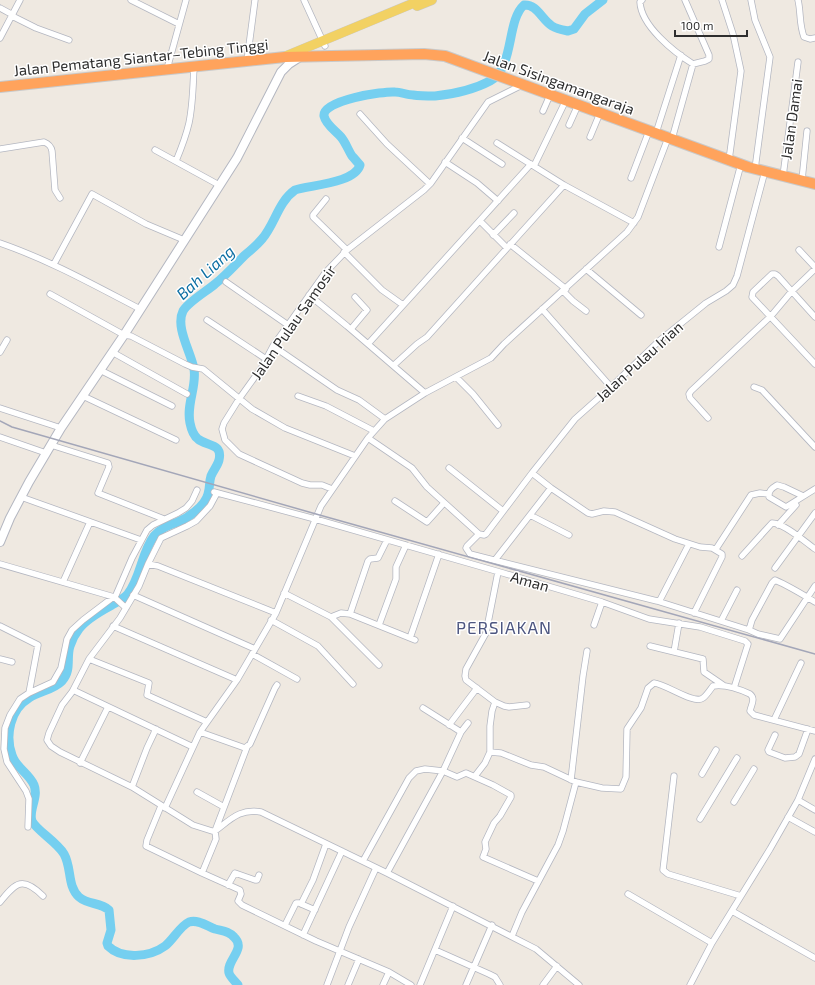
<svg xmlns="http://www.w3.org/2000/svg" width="815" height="985" font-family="'Exo 2',sans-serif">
<rect width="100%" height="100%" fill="#efe9e1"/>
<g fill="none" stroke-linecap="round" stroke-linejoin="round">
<!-- river -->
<path stroke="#75cff0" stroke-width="9" d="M238,985C235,981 230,977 229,973C226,960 247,949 234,937C229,931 222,931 215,929C207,926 198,919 189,922C180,926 173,940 165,946C150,957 122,960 108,946L107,943L111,930L109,910C100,902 88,905 79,897C67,886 72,868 64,854C57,842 36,830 32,821C28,811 39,797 34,785C29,773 16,768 12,755C5,736 10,709 29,698C40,691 53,690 62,681C72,670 66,658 70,646C72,640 75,634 79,629C86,619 101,611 112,605C117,602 123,599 127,595C141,578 141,553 154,536C161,528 169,525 178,522C188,518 205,506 208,494C210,488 209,482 211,476C213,471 218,465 219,460C223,443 206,446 198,439C194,436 191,428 190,423C186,404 197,387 194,369C191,352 175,327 183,311C188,302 207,291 215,284C226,275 235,265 245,255C251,250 257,245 262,239C275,224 278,202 295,190C311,185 355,183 360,165C357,162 355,159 352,156C348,150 346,143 341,137C336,131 326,125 324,116C322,100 384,91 395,92C401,92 407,95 413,95C420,96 428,96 435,96C454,94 473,90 490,81C515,67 506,21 524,5C537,4 542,20 552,26C557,29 563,30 568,31L574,29L585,14L603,0"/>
<!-- street casing -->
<g stroke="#b4b7c1" stroke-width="7">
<path id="street" d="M131,0L179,24
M304,0L325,46
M642,0L640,2C641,26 674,52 693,64L672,139
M685,0L709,55V59L705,61L693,64
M722,0L733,34L741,71L729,160
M751,0L755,20L770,57L755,169
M798,0C801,12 799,24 804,37L810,39L815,38
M0,8L13,15
M12,16L36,28L69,40
M0,38L20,0
M247,61L255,0
M167,69L186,0
M543,111L550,95
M360,114L387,144L430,184
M569,125L578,105
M656,133L681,55
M590,137L600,113
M462,138L502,164
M497,143L564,185L634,223
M0,149L44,142C49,144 51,146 52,151L55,190L60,198
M155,150L219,185
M176,161C181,149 186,136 189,123C193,104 193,85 194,66
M445,162L477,183L498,201
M534,166L566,100
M783,176L798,62
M631,178L649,131
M802,180L807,131
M326,199L313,215V217L347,250
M480,221L507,248
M493,235L514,213
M0,243C49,260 94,285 140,309
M510,244L566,289
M719,247L741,164
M799,250L815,267
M344,252L382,290L403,305
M54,264L92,194L146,224L184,240
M586,269L641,315
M226,282L288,325
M563,291L573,301L586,311
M50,294L124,335L131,336L185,364L192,367L203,369L252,409L285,428L355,456
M309,295L347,326L425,393
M542,309L611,387
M815,317L778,276L775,274H772L753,292L752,297L815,364
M207,320L266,359
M351,329L367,310L355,297
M368,344L531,164
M273,346L337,390L359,400L385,419
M0,352L7,340
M112,352L187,394
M394,365L417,344L427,337L564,185
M100,370L172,406
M456,377L473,394L498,425
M754,387L762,390L815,447
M83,396L176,440
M298,396L326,406L374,431
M0,408L61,428
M708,418L690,398L689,394L691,391L771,316L792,291L815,269
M0,437L46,453
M368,438L412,468L427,487L479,534
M51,445L108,463L109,467L98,493L164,519
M449,468L503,511
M532,473L551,488L588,513L592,514L604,511L615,512L675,539L700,547L712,548L722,554V557L694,613
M332,489L322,485H310L302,483L239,454L225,440L222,429L224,423L239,399L262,367L273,346L325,273L347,250L424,190L431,183L488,102L522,85
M214,492L315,519L503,573L602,602L649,619L700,627L745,641L748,644L734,688
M803,496L784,487L777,485C772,488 768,491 769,497L786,507L815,489
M21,497L141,540
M395,501L427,522L444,503
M530,515L569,535
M778,525L796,505
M479,534L484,535L486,534L532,473L575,419L611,387L659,341L706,303L726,291L733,285L737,276L765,171
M479,534L467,546L466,548L470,554L657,601L660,600L689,544
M716,549L751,495L760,493L768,494
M742,556L772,523C784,523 805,542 815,549
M495,560L551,488
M0,564L114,597L126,608
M148,564L161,538L187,526L196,521L210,506L217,493
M775,568L815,513
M498,572L486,633L466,669L465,676L466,680L495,702L504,706L509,707L527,705
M63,582L90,522
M815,586L780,639L758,634L749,630L752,620L772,583L775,580C789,586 802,594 815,602
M284,593L331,617L379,665
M133,595L255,649
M657,601L749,630
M276,613L158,566L148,564L139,586L120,618L89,659L72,692L62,705L49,733L47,740L51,746L60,752L132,787L193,825L212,831H215C230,820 240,808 261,812L387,873L536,949L579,985
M350,614L368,561L370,559L378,558L387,540
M331,617L341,613L350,614L415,640
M271,620L318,646L353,684
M721,621L737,590
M379,625L396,579V567L406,545
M594,625L602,602
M0,626L38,645L29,693
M113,626L237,680
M410,638L439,554
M650,646L703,659L704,672L723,685
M674,652L679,623
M252,654L297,679
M0,659L12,662
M89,659L149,683L147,695L207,722
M73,690L193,747
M423,708L461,732
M774,720L801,663
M449,725L477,688
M200,732L245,748L250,744L275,688L277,685
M775,735L768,750L769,752L785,758L795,757L799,754L808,729
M247,747L215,831L216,839L202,873L240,890L241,894L238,901L242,905L316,941L389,972L411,985
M490,752L501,753L531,765L544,767L576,782L602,788L621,789L626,777L627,729L641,708L648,688L654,683C666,684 694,705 703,698C707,695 710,690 713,686C725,684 739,689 750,694C756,699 751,705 750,711L754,715L815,731
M80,763L108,707
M702,774L716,750
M475,776L485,763L490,752V726L492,711L495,702
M674,776L663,870L668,874L741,896
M571,780L583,676L587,651
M132,787L147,748L156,729
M197,792L224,807
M798,800L815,810
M734,802L754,769
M161,806L147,840L146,846L202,873
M165,808L200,732L237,680L276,613L321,506L368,438L385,419L425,393L491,358L504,344L627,232L638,217L668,138
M788,817L815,832
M700,819L737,758
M28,827L29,799L26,791L7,762L4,749L5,728L10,715L20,699L29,693L53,682L61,668L67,639L72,630L83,620L116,595L132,558L147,530L153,525L178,513L186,508L192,501L197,490
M363,861L409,778L416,771L425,769L443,771L457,777L466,773L493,785L511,795V797L500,816L494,823L485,842L486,849L483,857L538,881
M387,873L443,771L461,732L468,723
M228,885L235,873L255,880H257L259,875
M628,894L712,943
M0,902C16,882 23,876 43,896
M301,904L313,880L326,844
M732,911L815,958
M285,925L296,903H299L315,910
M303,935L342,851
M512,936L522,912L558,845L563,831L576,782
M435,950L489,974L495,977L500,985
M327,985L349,927L376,868
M348,985L359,959
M383,985L389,972
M420,985L453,906
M466,985L492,925
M543,985L557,966
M690,985L712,943L770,849L798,800L815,759"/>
</g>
<!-- secondary casing -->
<g stroke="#b4b7c1" stroke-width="10">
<path id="secondary" d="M0,542L10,518L29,482L61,428L124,335L237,158L281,72L289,64L300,57"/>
</g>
<!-- primary casing -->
<g stroke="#c9c9c9" stroke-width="10">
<path id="primary" d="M417,6L432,0
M286,56L421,0"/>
</g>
<!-- highway casing -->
<g stroke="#c9c9c9" stroke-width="12">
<path id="highway" d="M0,87L285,57L424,54L445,56L748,167L815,184"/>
</g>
<!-- street -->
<use href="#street" stroke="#fff" stroke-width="5.5"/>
<!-- secondary -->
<use href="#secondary" stroke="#fff" stroke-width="8"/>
<!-- primary -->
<use href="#primary" stroke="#f2d163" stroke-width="9"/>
<!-- highway -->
<use href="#highway" stroke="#ffa35c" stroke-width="10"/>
<!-- rail -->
<path stroke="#a3a6b8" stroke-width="1.5" d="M0,421L12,427L316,514L815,654"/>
</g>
<g text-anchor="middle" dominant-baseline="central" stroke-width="3" stroke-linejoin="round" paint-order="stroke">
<!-- street labels -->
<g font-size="15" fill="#2e2e2e" stroke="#fff">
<text transform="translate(141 57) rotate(-6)">Jalan Pematang Siantar–Tebing Tinggi</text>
<text transform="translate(559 82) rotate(20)">Jalan Sisingamangaraja</text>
<text transform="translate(791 119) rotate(-82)">Jalan Damai</text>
<text transform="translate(293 322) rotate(-55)">Jalan Pulau Samosir</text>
<text transform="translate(639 361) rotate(-42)">Jalan Pulau Irian</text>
<text transform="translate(530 581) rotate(16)">Aman</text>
</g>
<!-- water labels -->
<g font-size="16" font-style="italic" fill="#0d6fa3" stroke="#fff">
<text transform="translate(205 272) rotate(-42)">Bah Liang</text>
</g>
<!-- quarter labels -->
<g font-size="17" letter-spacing="1" fill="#4d5680" stroke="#fff">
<text x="504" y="627">PERSIAKAN</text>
</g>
</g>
<!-- scale -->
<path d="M675 30v6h72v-6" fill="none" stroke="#2e2e2e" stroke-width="2"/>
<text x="681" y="30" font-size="12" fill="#2e2e2e" stroke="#ffffff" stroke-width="3" paint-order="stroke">100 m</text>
</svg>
